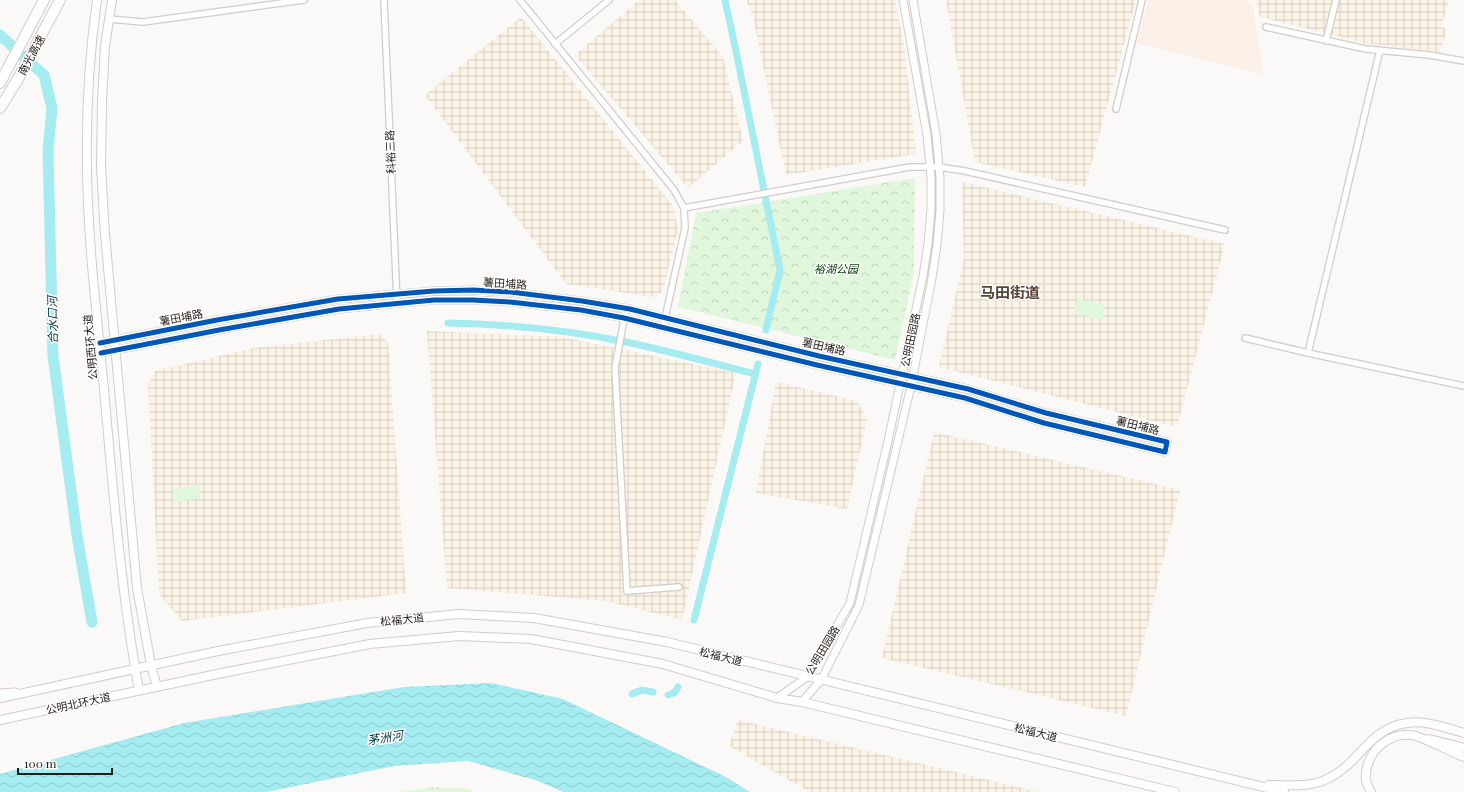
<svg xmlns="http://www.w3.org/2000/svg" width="1464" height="792" font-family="'Playfair Display','Noto Sans SC',serif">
<defs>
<pattern id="industrial-grid" width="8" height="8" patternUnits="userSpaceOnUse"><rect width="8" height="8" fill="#faf3e6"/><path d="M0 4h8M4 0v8" fill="none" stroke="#d6d0c5"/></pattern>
<pattern id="forest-crowns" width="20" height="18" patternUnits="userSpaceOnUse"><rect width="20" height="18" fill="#e0f7dc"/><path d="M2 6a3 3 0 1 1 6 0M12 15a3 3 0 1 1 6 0" fill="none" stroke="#c0d3bc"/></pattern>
<pattern id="water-waves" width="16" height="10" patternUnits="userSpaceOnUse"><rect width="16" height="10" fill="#a5ecf0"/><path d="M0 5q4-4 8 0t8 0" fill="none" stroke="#8ecacd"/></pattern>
</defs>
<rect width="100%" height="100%" fill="#fbf9f7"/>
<!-- built -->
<path fill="#fbf0e7" d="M1148,0H1244L1253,6L1263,74L1137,43Z"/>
<!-- industrial -->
<path fill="url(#industrial-grid)" d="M639,0H675L723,57L743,141L688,188L575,55Z
M746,0H895L904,45L916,154L786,175L752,13Z
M946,0H1136L1085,187L975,162Z
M1256,0H1332L1325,33L1260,17Z
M1340,0H1449L1441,27L1447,29L1440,52L1364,43L1331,34Z
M521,17L673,206L678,229L663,291L654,297L566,284L425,95Z
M962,182L1225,244L1177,427L939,367L964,259Z
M427,331L562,337L736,373L682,620L606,601L447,588Z
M379,334L388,342L406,593L182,621L159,594L148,384L155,371L254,348Z
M776,382L857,401L867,419L847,509L756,493Z
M934,432L1180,490L1126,716L882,658Z
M738,720L1039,792H810L729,746Z"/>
<!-- forest -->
<path fill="url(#forest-crowns)" d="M915,178L914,273L895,360L678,307L696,213Z
M431,787L468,789L475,792H400Z"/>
<!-- pitch -->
<path fill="#e0f7dc" d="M1077,298L1105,305L1102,320L1074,313Z
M199,485L201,498L175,502L173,489Z"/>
<!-- water -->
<path fill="url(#water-waves)" d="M491,683L563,699L726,777L750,792H563L538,781L468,761L394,766L267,792H0V774L184,723L404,687Z"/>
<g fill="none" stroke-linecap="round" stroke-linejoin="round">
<!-- canal -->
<path stroke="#a5ecf0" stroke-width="7" d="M725,0L736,51L780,270L766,330
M448,323C508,324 567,330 626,342C669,351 712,363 755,374
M694,620L758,364
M632,694L642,690L653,692
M668,695L674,693L678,687"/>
<!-- river -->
<path stroke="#a5ecf0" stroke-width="11" d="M0,35L44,75L52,108L48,151L53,356L77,536L92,622"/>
<!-- minor casing -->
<g stroke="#d1ccc8" stroke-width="8">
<path id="minor" d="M384,0L397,303
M520,0L674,190L684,208L685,228L663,327
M109,19L143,22L304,0
M1266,27L1366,49L1429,55L1464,61
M1326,41L1336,0
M555,44L609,0
M1116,109L1142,0
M684,208L910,167H939L965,171L1225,230
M626,309L615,368L627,591L679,587
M1245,338L1308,353L1464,386
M1308,353L1380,50"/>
</g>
<!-- tertiary casing -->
<g stroke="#d1ccc8" stroke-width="9">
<path id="tertiary" d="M100,343L217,320L338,299L434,291L473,290L511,292L582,301L630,309L819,356L968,389L1046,413L1167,442L1165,452L1044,423L965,398L817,365L624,318L581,310L510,302L473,300H434L339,309L219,330L101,353
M777,698L807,677L850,603L888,441L923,276L928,244L931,210V178L927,135L903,0
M802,702L821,680L859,605L911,386L932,278L937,245L940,210V178L936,134L913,0"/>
</g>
<!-- secondary casing -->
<g stroke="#d1ccc8" stroke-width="9">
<path id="secondary" d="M0,693L15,692"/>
</g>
<!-- primary casing -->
<g stroke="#d1ccc8" stroke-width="10">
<path id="primary" d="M97,0C89,56 86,113 87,170C88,243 97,316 104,389C113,490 121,591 139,690
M112,0L105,46L102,100L101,167L105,234L137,588L151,665L157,687
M0,698L218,651L367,623L459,614L534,618L667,642L1284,792
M0,720L222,673L370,644L459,636L531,639L663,664L777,698L802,702L1175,792
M1429,739L1464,748
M1269,785C1289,785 1311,788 1329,778C1360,763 1369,728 1407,723C1426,720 1446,728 1464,733
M1371,792C1369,788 1367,784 1366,781C1363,754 1389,729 1416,736C1431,741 1449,751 1464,757"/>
</g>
<!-- motorway casing -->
<g stroke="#d1ccc8" stroke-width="12">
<path id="motorway" d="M0,83L44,0
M0,108L18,79L60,0"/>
</g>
<!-- minor -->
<use href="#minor" stroke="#fefefe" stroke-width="5.5"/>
<!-- tertiary -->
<use href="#tertiary" stroke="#fefefe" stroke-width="7"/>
<!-- secondary -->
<use href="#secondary" stroke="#fefefe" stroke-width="7"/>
<!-- primary -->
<use href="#primary" stroke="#fefefe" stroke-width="8"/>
<!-- motorway -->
<use href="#motorway" stroke="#fefefe" stroke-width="10"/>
<!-- cycleway casing -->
<g stroke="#fff" stroke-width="8">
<path id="cycleway" d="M100,343L217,320L338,299L434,291L473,290L511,292L582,301L630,309L819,356L968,389L1046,413L1167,442L1165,452L1044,423L965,398L817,365L624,318L581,310L510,302L473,300H434L339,309L219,330L101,353"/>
</g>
<!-- cycleway -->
<use href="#cycleway" stroke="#0057b8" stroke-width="5"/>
</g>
<g text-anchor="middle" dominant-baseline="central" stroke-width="3" stroke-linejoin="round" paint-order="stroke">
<!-- street labels -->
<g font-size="11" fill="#251c16" stroke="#fff">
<text transform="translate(31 55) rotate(-62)">南光高速</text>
<text transform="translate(390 152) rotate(-92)">科裕三路</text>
<text transform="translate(505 283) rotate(4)">薯田埔路</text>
<text transform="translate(181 317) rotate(-11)">薯田埔路</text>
<text transform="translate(910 340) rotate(-78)">公明田园路</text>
<text transform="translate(824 346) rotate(13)">薯田埔路</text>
<text transform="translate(90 347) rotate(-95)">公明西环大道</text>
<text transform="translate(1138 425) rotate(14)">薯田埔路</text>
<text transform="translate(402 619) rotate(-6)">松福大道</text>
<text transform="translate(822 650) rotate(-59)">公明田园路</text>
<text transform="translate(721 656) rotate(14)">松福大道</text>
<text transform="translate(78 703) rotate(-12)">公明北环大道</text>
<text transform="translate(1036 732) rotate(14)">松福大道</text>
</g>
<!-- park labels -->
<g font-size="11" font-style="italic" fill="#013a02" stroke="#fff">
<text x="836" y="268">裕湖公园</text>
</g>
<!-- water labels -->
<g font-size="12" font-style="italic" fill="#03373a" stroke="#fff">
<text transform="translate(52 320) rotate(-91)">合水口河</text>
<text transform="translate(385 737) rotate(-9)">茅洲河</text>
</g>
<!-- district labels -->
<g font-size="15" font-weight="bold" fill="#584535" stroke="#fff">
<text x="1010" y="292">马田街道</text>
</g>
</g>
<!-- scale -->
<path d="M18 768v6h94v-6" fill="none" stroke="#251c16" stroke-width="2"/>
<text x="24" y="768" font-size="12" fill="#251c16" stroke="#ffffff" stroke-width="3" paint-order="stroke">100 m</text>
</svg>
